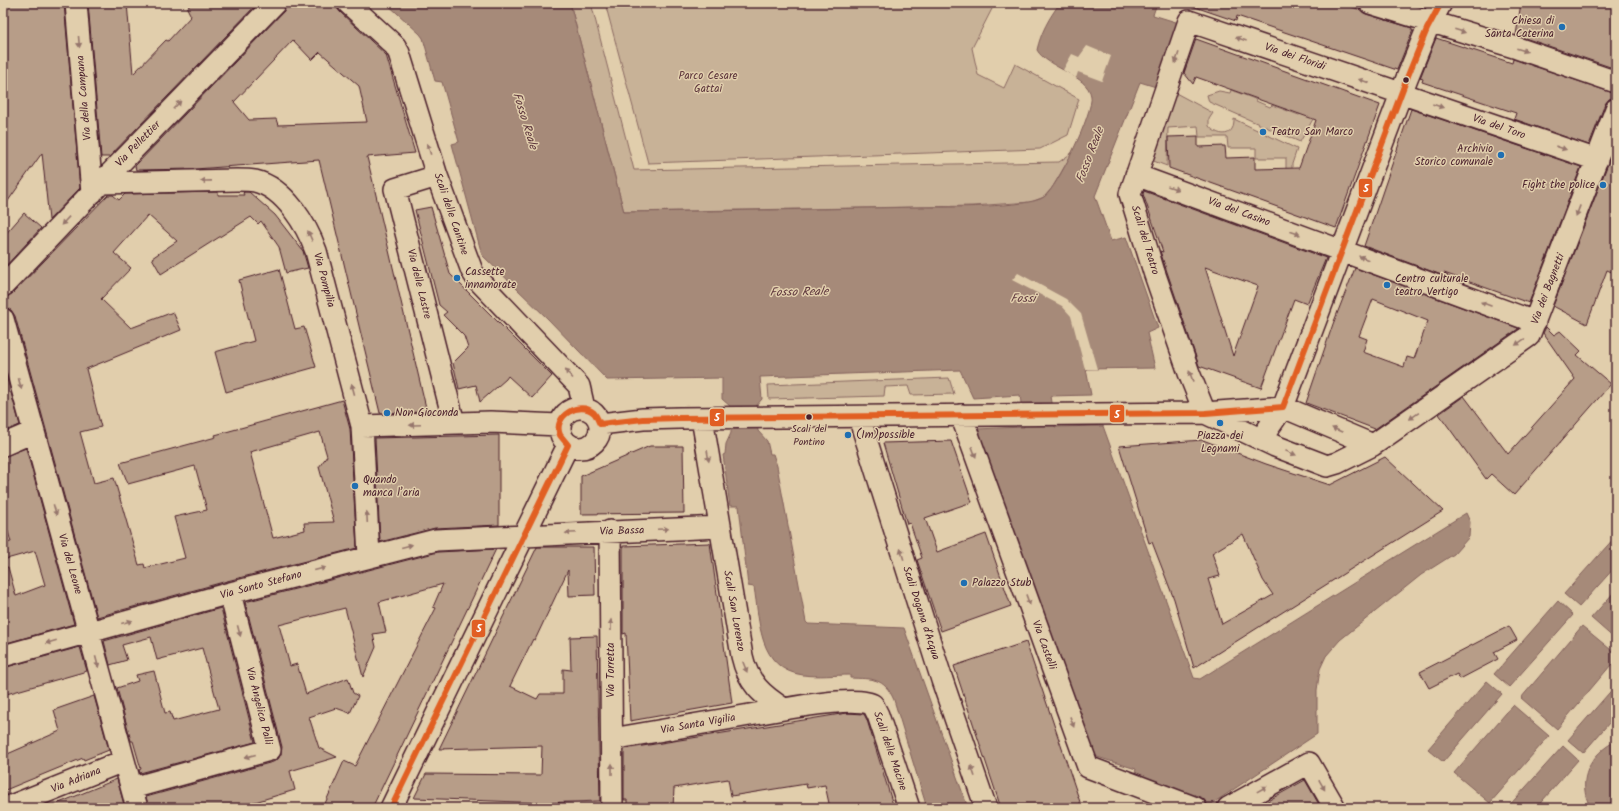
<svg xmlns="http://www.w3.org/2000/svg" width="1619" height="811" font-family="Kalam,sans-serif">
<rect width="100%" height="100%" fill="#e1ceac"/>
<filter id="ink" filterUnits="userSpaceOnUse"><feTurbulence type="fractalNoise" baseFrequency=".025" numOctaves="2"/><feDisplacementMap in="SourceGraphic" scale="8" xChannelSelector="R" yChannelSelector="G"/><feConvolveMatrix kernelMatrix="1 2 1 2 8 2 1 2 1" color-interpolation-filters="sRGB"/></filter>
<g filter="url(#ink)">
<!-- green -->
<path fill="#c8b297" stroke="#896861" d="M570,3H591L634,170L1059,162L1073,152L1052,188L1044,197L1031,202L972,206L624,212Z
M605,3H995L972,48L978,75L1004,88L1015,64L1079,99L1068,135L1040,149L648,163Z
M1231,90L1255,99L1256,101L1270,107L1272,105L1299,115L1309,108L1317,112L1300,142L1209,102L1207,95L1219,91L1230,93Z
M1172,91L1213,113L1209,119V126C1214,133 1227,138 1232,129C1234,126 1234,122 1234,119L1297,149L1292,164V169H1286V158H1256V148H1228L1227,137H1199L1198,126L1168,128L1167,166L1148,159Z
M949,378L954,394L911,395L908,386L885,387L884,396L769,399L768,385Z"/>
<!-- water -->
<path fill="#a68a79" stroke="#815f5a" d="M386,3H570L624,212C723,211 821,209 920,207C943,207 1028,208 1044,197C1057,188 1094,112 1091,96C1088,75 1047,68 1037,50C1041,32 1049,18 1060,3H1157L1153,15L1179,23L1156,87L1140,82L1095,196L1111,241L1126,237L1158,328L1147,333L1155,368L1086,369L1091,395L1050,396L1055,427L1103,426L1194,678L1200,679L1466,513L1470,522L1469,537L1454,554L1421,575L1340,640L1326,656L1320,669L1317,690V734L1210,805L1134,776L1136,769L1091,755L976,429L1024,427L1020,395L973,398L960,370L760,377L762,399L756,406L758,431L767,441L770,454H773L777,466L806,622L808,624L904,628L968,808H927L894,700C884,677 872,679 850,678V675C835,675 818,677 803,675C758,669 760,622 754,587L748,586L739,506H730L723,455L725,454L726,444L731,433V407L722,399V378L607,380L548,319L482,255L452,144L459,142L442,82L435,81L423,38L420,34Z
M1616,536V566L1579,607L1564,594Z
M1616,590V640L1591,618Z
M1558,601L1573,615L1509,687L1494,674Z
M1582,626L1616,654V659L1557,729L1521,698Z
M1487,681L1502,694L1443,762L1428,749Z
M1616,685V715L1583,753L1568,740Z
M1513,705L1549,736L1490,803L1454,773Z
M1616,741V808H1591C1575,781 1591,753 1616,741Z
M1563,746L1578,760L1536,808H1507Z"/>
<!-- pier -->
<path fill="#e1ceac" d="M1087,46L1111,56L1102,81L1078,72L1076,78L1063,70L1072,54L1079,57Z
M1018,273L1066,299L1081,314L1097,369H1085L1071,316L1062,306L1012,280Z"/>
<!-- building -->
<path fill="#b79d88" stroke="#4a1f2b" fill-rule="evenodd" d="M3,3H64L80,188L49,220L42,153L3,208Z
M88,3H127L133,74L166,40L168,41L191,16L187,8L189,7L188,3H258L109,157H101Z
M287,3H333L340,12L386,55L415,153L367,157L427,412L380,413L319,160L195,169L136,170L135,166L284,11ZM293,40L312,60L320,52L359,86L367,122L278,125L276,119L249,120L234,102Z
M1192,3H1339L1361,10L1366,14L1412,28L1411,30H1413L1397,70L1237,16L1236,21L1192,6Z
M1521,3H1616V69L1516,35Z
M1436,38L1512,63L1513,59L1616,94V97L1609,99L1605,104L1589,145L1514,119L1516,113L1422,82L1423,79L1420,78Z
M1196,39L1380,105L1336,228L1169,168L1168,137L1198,136V147L1225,146L1226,158L1255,157V169L1299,168L1316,120L1196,77L1193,84L1184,73Z
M1411,109L1581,167L1529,303L1444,273L1452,279L1364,246Z
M1616,143V274L1607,270L1587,324L1553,306Z
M1144,191L1326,258L1307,304L1294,299L1261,388L1199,366L1165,266L1160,251L1163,252L1143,194ZM1205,267L1258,286L1233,356Z
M218,192V195H244L243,193L244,192H249L275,215L303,251L308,268L286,273L279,247L261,221L258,224L251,217L161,274L152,258L177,241L148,215L114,253L131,268L101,299L131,328L173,312L181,330L86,369L101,427L80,432L94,483L114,478L139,565L144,564L145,568L185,558L174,517L207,510L195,466L128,484L120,463L216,437L215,435L342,400L350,429L357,548L227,581L97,617L15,316L11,310L3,307V298L12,294L108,195H113L119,200L125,194ZM320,432L327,456L319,467L334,522L304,523L305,530L273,538L250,452Z
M431,207L450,274L552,376L532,398L508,376L506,379L480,402L476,385L459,389L453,363L468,348L464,336L443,315L447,312L439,305L415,210Z
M24,213L41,228L3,269V237Z
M1355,268L1518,328V329L1375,429L1306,403L1333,324ZM1373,299L1428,321L1414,359L1407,357L1404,367L1363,352L1367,339L1359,336Z
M279,269L295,329L304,327L316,367L226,392L215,352L254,341L239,280Z
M1546,327L1554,335L1560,331L1581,351L1577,355L1611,384L1514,495L1491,474L1486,479L1439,414L1464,396L1508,454L1575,379L1543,333Z
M3,364L20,425L3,432Z
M499,435V525L435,528L380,542L375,438Z
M1203,440L1266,464L1330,485L1385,457L1443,511L1194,668L1174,599L1152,542L1149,543L1119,446ZM1243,534L1263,580L1273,595L1222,624L1208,579L1220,576L1212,553Z
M951,441L972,502L925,518L937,552L986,534L1011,606L941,631L917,560L922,558L910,523L907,524L883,443Z
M650,446H683L684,513L581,514V476Z
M26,448L74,624L3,644V568L8,567L16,596L45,585L35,551L3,560V543L11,542L3,514V457Z
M710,543L732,703L630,721L626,633L623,634V546Z
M537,547H594L595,595L569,596L568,570L535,640L533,639L510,686L537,699L540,694H563V669L571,670L570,637L597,636L600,801L545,803L414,798L426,774L541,775L542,746L439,749Z
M496,549L372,808H323L344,761L355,766L436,608L433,607L443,584L379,602L386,632L373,634L376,647L363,677L345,608L279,625L290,666L297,664L306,694L348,678L353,693L358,696L350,713L336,708L309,717L319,748L337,757L290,771L295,790L235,808H149L146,797L273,762L278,759L281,754L282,747L245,602L438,552Z
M221,608L255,742L140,773L139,770L141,769L133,741H131L117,688L138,681L136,675L154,671L165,713L170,712L173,721L219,709L202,648L157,660L151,637L122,645L127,660L110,665L104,641Z
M1509,626L1517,640L1494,652L1498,659L1460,679L1457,674L1429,688L1420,672Z
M1026,642L1049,710L1082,808H1001L954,666Z
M80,647L87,671L3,695V668Z
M94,696L109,750L84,760L83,758L3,791V756L60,731L54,710Z
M847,713L864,714L867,720L894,808H830L825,785L807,788L806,784L731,796L728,779L674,788L673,808H627V800H624V749Z
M117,779L125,808H47Z
M1305,780L1321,808H1255Z"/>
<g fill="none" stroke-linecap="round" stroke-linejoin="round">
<!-- minor casing -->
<g stroke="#4a1f2b" stroke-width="24">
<path id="minor" d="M76,3L92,193
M348,3L395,46L399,53L437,176L472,271L477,279L579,386L584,408
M1370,3L1517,48L1616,82
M1136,175L1535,322
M437,176L395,189L454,423
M101,183L237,180C243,180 250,180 255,181C285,188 307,226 316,251L362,426L369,556
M3,286L101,183L275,3
M3,319L137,808
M560 428a20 20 0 1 1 40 0a20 20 0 1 1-40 0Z
M1205,413L1189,373L1154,272L1130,194L1189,21L1597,160
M1205,413L1275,446L1327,466L1337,463L1373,445L1529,336L1616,109
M961,415L1088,767L1196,808
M859,417L942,680L986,808
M702,418L742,656C748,683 762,695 784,709C801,706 861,696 873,705L878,715L909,808
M600,424L643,419L680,418L1205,413L1283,407L1373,445
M362,426L490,422L559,425
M1261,439L1283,407L1407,78L1427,29L1441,3
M3,445L33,432
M610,531L612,808
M3,656L230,593L436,540L720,527
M612,739L784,709
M132,788L270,750L230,593
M6,808L123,761
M391,808L568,445
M1228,808L1309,763L1335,808"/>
</g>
<!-- minor -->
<use href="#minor" stroke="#e1ceac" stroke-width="21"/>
<!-- bus-1 casing -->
<g stroke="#e1ceac" stroke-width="9">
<path id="bus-1" d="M391,808L568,445C566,442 562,438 560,435C552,416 580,400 594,413C597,416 598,421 600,424L643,419L680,418L1205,413L1283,407L1407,78L1427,29L1441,3"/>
</g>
<!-- bus-1 -->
<use href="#bus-1" stroke="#e15e23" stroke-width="6"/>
</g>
<!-- one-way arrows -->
<defs><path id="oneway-solid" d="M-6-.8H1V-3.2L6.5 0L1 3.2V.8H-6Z"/></defs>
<g fill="#96766c">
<use href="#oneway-solid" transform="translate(1460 31) rotate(18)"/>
<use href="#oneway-solid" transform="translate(1241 39) rotate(-161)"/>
<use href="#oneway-solid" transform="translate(79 42) rotate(85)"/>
<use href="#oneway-solid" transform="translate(1522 50) rotate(18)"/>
<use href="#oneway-solid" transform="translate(1177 58) rotate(109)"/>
<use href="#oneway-solid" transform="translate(1364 81) rotate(-161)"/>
<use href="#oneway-solid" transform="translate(177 105) rotate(-46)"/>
<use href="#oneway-solid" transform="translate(1438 106) rotate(19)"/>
<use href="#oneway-solid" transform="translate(1561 148) rotate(19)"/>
<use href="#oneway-solid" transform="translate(429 149) rotate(-107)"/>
<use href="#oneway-solid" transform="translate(206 181) rotate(179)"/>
<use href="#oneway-solid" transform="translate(1173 188) rotate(20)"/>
<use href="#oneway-solid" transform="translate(1578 211) rotate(111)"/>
<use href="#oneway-solid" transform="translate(65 221) rotate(133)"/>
<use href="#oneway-solid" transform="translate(1295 233) rotate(20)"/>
<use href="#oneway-solid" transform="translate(310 236) rotate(-114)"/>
<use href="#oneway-solid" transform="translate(1364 258) rotate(-159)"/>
<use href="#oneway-solid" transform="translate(1486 304) rotate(-159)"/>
<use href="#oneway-solid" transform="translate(1520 342) rotate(145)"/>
<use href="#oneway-solid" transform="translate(569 374) rotate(-132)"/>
<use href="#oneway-solid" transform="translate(1191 376) rotate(-110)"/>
<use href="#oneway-solid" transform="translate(20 384) rotate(75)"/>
<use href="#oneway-solid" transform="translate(353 389) rotate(-105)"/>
<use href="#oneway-solid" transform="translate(1414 416) rotate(145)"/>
<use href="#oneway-solid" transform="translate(415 425) rotate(178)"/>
<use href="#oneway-solid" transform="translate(1337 430) rotate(-157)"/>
<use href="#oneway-solid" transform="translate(974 452) rotate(70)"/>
<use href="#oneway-solid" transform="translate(1291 453) rotate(22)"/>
<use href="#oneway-solid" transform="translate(708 456) rotate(81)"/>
<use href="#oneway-solid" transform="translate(55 510) rotate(74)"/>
<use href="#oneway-solid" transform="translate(367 517) rotate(-93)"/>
<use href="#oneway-solid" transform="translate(663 529) rotate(-2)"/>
<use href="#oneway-solid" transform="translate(571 533) rotate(178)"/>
<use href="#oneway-solid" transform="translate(407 546) rotate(-14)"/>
<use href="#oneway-solid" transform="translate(902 554) rotate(-107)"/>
<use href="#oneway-solid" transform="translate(320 569) rotate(-15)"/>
<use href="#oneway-solid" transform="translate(1028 600) rotate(70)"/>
<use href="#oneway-solid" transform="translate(127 622) rotate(-15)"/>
<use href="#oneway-solid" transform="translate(611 625) rotate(-90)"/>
<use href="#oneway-solid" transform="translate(239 631) rotate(75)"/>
<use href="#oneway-solid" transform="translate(51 642) rotate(164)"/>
<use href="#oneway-solid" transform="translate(97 662) rotate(75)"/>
<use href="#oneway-solid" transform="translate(745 667) rotate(68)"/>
<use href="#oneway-solid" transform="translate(1072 722) rotate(70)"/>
<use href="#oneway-solid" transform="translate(250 756) rotate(165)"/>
<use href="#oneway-solid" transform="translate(612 769) rotate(-90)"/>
<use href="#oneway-solid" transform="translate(973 771) rotate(-109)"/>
<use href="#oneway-solid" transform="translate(1322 785) rotate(60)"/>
<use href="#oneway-solid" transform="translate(1262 789) rotate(-29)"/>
</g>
</g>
<!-- markers -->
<g fill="#1f6fb2" stroke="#e1ceac" stroke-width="1.5">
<circle cx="1562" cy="27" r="4"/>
<circle cx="1263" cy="132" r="4"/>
<circle cx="1501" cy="155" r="4"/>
<circle cx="1603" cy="185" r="4"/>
<circle cx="457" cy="278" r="4"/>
<circle cx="1387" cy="285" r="4"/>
<circle cx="387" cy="413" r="4"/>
<circle cx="1220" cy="423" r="4"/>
<circle cx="848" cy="435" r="4"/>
<circle cx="355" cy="486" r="4"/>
<circle cx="964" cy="583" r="4"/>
</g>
<g fill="#4a1f2b" stroke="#e1ceac" stroke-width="1.5">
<circle cx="1406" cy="80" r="3.5"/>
<circle cx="809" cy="417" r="3.5"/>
</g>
<g text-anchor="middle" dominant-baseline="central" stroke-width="3" stroke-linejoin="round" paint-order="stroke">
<!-- bus labels -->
<g font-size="10" fill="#4a1f2b" stroke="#e1ceac">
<text x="809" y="429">Scali del<tspan x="809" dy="13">Pontino</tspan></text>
</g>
<!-- poi labels -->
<g font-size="11" fill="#4a1f2b" stroke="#e1ceac" text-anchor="start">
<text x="1554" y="21" text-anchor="end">Chiesa di<tspan x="1554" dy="13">Santa Caterina</tspan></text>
<text x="1271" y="132">Teatro San Marco</text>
<text x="1493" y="149" text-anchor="end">Archivio<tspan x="1493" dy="13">Storico comunale</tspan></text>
<text x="1595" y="185" text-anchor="end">Fight the police</text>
<text x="465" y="272">Cassette<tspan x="465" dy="13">innamorate</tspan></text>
<text x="1395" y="279">Centro culturale<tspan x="1395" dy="13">teatro Vertigo</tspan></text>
<text x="395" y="413">Non Gioconda</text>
<text x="856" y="435">(Im)possible</text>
<text x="1220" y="436" text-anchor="middle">Piazza dei<tspan x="1220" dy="13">Legnami</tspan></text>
<text x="363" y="480">Quando<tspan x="363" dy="13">manca l’aria</tspan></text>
<text x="972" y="583">Palazzo Stub</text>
</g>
<!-- street labels -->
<g font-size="11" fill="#4a1f2b" stroke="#e1ceac">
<text transform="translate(1295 57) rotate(19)">Via dei Floridi</text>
<text transform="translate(84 98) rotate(-95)">Via della Campana</text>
<text transform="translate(1499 127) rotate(19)">Via del Toro</text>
<text transform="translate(138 144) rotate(-46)">Via Pellettier</text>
<text transform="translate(1239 212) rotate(20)">Via del Casino</text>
<text transform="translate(451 214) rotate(71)">Scali delle Cantine</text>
<text transform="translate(1145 240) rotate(73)">Scali del Teatro</text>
<text transform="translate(324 280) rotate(75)">Via Pompilia</text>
<text transform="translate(419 284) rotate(76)">Via delle Lastre</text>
<text transform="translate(1548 289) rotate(-69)">Via dei Bagnetti</text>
<text transform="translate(622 531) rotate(-2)">Via Bassa</text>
<text transform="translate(70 564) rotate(74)">Via del Leone</text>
<text transform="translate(261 585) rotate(-15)">Via Santo Stefano</text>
<text transform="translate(734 611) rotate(80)">Scali San Lorenzo</text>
<text transform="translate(921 613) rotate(72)">Scali Dogana d'Acqua</text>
<text transform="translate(1044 645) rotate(70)">Via Castelli</text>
<text transform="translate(611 670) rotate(-90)">Via Torretta</text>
<text transform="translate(259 706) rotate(76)">Via Angelica Palli</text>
<text transform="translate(698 724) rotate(-10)">Via Santa Vigilia</text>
<text transform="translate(890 751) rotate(71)">Scali delle Macine</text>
<text transform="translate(76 780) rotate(-22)">Via Adriana</text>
</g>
<!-- park labels -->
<g font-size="11" fill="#5d353b" stroke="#e1ceac">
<text x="708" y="76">Parco Cesare<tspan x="708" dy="13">Gattai</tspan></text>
</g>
<!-- water labels -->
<g font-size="12" font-style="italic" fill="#5c343b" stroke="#e1ceac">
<text transform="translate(525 121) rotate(73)">Fosso Reale</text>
<text transform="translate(1090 155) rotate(-69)">Fosso Reale</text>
<text transform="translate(799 292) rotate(-1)">Fosso Reale</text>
<text x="1023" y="298">Fossi</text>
</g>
</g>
<g stroke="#e1ceac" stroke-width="1.5">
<rect x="1358" y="178" width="15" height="20" rx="4" fill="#e15e23"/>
<rect x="1109" y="404" width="16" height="19" rx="4" fill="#e15e23"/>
<rect x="709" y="408" width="16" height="19" rx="4" fill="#e15e23"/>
<rect x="471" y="619" width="15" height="19" rx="4" fill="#e15e23"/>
</g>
<g font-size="11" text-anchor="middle" font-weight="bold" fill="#fff">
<text x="1366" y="192">5</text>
<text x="1117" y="418">5</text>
<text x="717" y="421">5</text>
<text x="479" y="632">5</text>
</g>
<!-- margin -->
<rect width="1619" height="811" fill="none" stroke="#e1ceac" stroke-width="16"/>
<rect x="8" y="8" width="1603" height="795" fill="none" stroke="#4a1f2b" stroke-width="1.5" filter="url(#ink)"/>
</svg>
